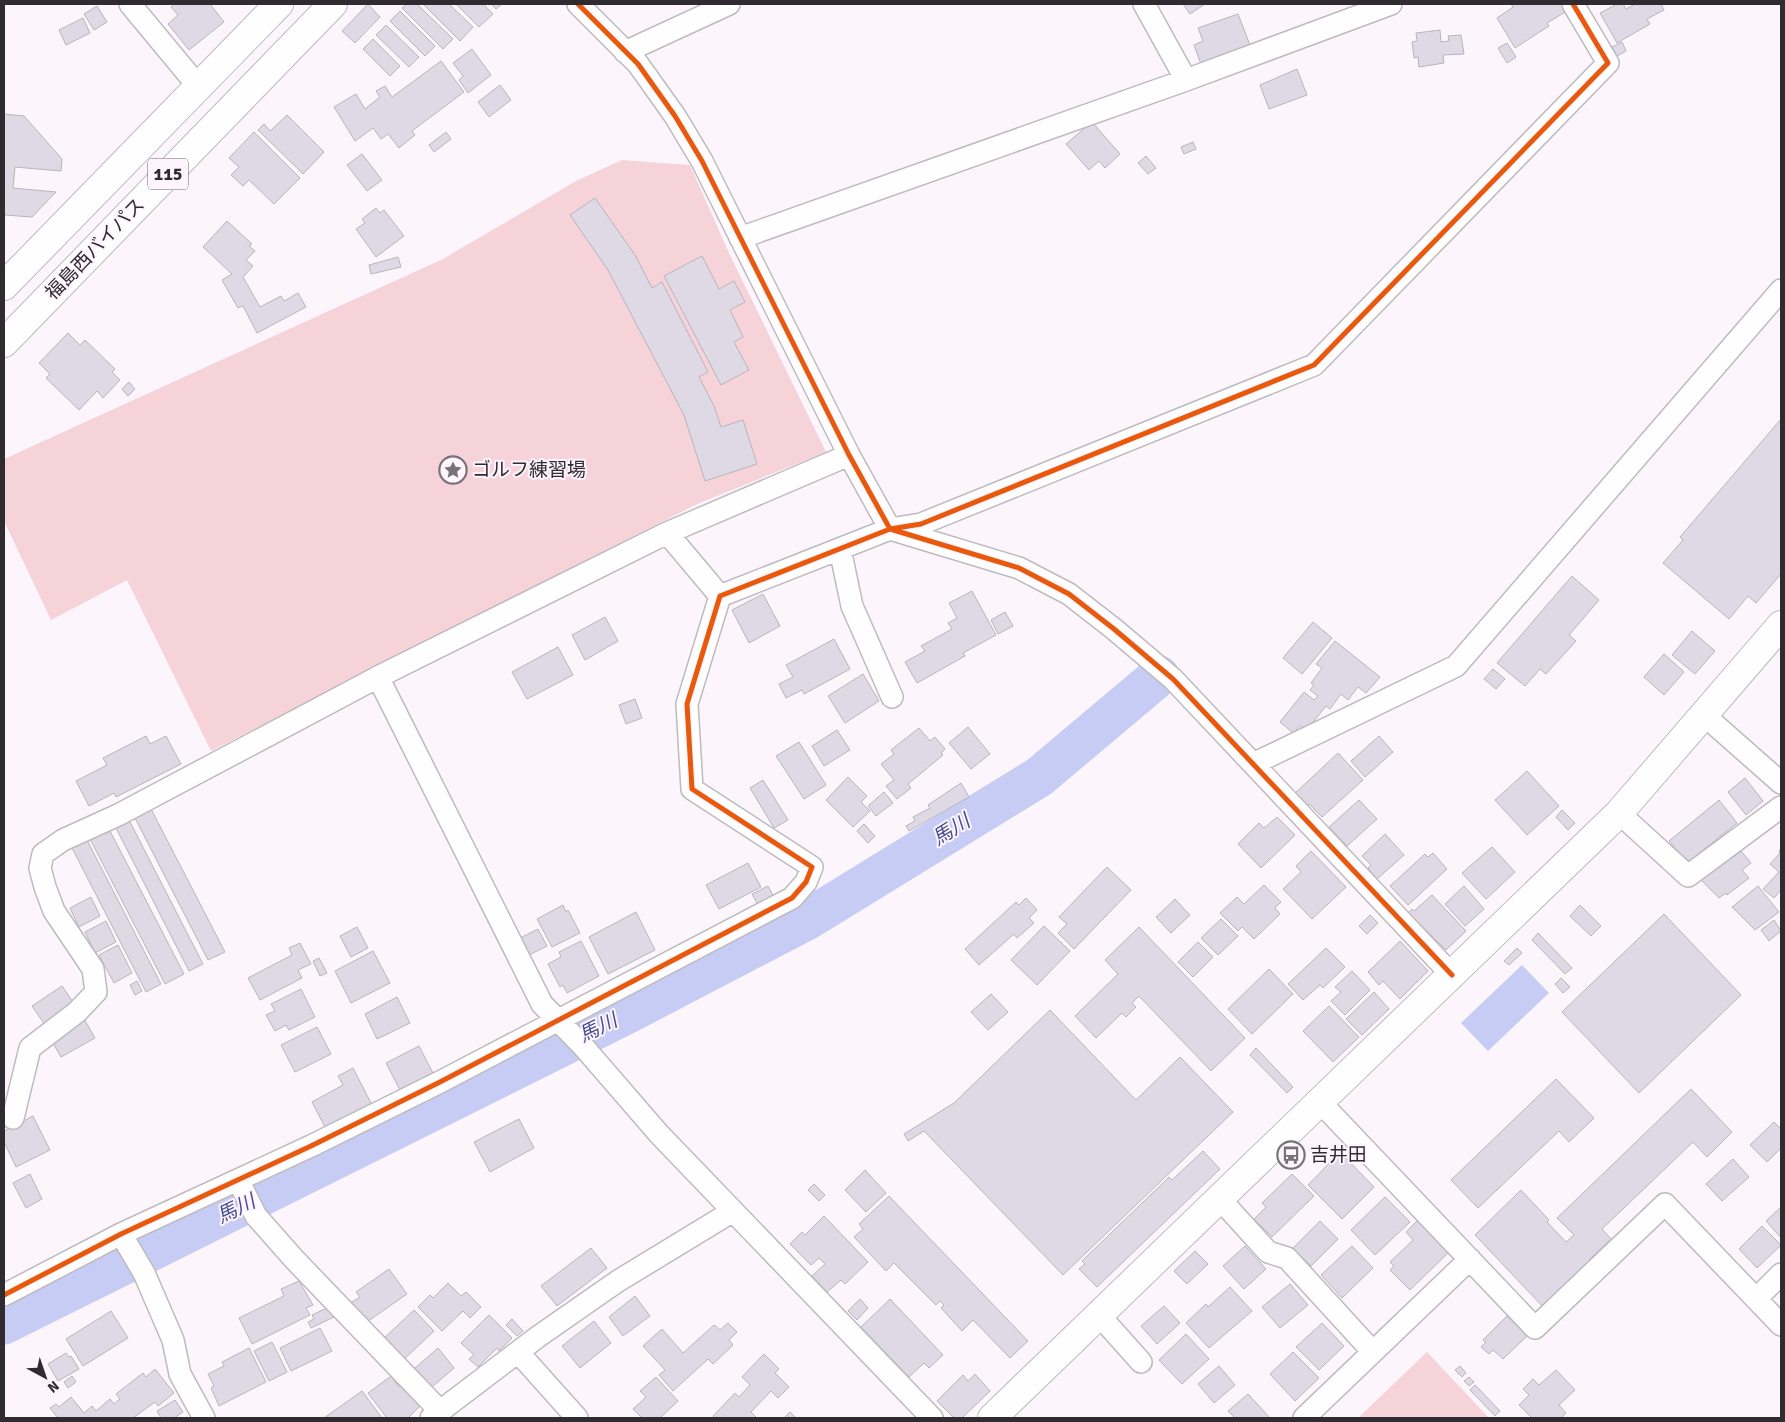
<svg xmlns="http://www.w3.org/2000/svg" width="1785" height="1422" font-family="Signika,'Noto Sans JP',sans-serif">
<rect width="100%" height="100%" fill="#fcf6fc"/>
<!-- green -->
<path fill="#f5d3d9" d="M622,160L690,165L729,253L826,452L697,504L211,751L127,580L51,620L4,521V459L443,259L576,181Z
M1427,1352L1489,1418H1358Z"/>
<!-- water -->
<path fill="#c7ccf4" d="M1522,965L1549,993L1488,1051L1461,1023Z"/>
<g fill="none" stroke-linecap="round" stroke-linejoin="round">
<!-- river -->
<path stroke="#c7ccf4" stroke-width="41" d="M4,1324L628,1013L808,919L1039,777L1159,676"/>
</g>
<!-- building -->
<path fill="#dfd9e6" stroke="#b8b5ba" d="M175,4H210L224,22L189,50L168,24L178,15L171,7Z
M368,4L380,17L355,43L342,31Z
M407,4H417L453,39L443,49L402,8Z
M423,4H449L473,27L460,41Z
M456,4H483L493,14L479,27Z
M491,4H502L496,9Z
M1183,4H1205L1190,14Z
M1511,4H1562L1567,11L1547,23L1549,26L1515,48L1497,18L1513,7Z
M1617,4H1623L1626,9L1635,4H1661L1664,10L1647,19L1650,24L1617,43L1600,13Z
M97,6L107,22L94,30L84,14Z
M400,11L435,46L425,56L390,21Z
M1238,14L1250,45L1201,64L1194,45L1203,41L1198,28Z
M83,18L90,33L66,45L59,30Z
M386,25L419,57L409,67L376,35Z
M1440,30L1441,42L1449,41L1448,36L1461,35L1464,54L1443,55L1444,63L1419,67L1418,57L1414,58L1412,42L1417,41L1416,33Z
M373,39L400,66L390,76L363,49Z
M1622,42L1626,51L1617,56L1612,47Z
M1507,43L1516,57L1507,63L1498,48Z
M472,49L491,75L468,93L459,80L463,76L453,63Z
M441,61L464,92L412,131L415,135L399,148L388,134L381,139L373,128L355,141L334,107L356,94L365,109L380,97L376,91L385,86L392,97Z
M1297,69L1307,95L1269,109L1260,85Z
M500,85L511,100L489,117L478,102Z
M4,114L24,116L62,159L61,171L15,167L13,188L56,192L32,217L4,215Z
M287,115L324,152L303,174L258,130L264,124L270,131Z
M1092,122L1120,154L1105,168L1099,161L1089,170L1066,144Z
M254,132L300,178L274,204L249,180L243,186L231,175L239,167L229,158Z
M446,132L451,139L434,152L429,145Z
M1193,142L1196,149L1184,154L1181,147Z
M362,154L382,180L367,191L347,165Z
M1146,156L1156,168L1148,174L1138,163Z
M595,198L635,255L652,288L662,282L708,372L699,377L714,406L721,427L743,420L757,464L705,481L684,415L608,270L570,215Z
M376,208L380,213L384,210L404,236L376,257L356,229L365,223L362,219Z
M227,221L252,244L249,246L255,251L246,260L253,266L243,277L260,307L281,296L284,301L298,293L306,307L257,333L243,306L238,308L222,280L232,274L203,247Z
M702,256L719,289L734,281L745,302L730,310L743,337L734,342L749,370L721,385L664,276Z
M398,257L401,267L371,274L369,265Z
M68,333L80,345L85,340L115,369L112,372L120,380L103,398L97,391L79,410L46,378L50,374L39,363Z
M129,382L135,389L128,396L122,389Z
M1781,419V574L1756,603L1748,596L1729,619L1663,563L1683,540L1680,537Z
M1572,576L1599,600L1569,635L1576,641L1546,674L1540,669L1525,686L1497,663Z
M972,591L996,635L963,653L965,656L917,683L905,662L925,651L921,646L952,629L948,623L957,618L949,603Z
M763,594L780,626L749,643L732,610Z
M1005,612L1013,626L998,634L991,620Z
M605,617L618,641L585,660L572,635Z
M1313,622L1332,638L1302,674L1283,658Z
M1692,631L1715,651L1695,674L1672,655Z
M834,639L850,669L804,694L802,690L786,698L779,684L793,677L786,665Z
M1335,641L1380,677L1366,693L1358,687L1348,700L1341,694L1330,709L1326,706L1306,731L1300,726L1293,733L1280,722L1304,692L1314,700L1318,696L1310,690L1314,685L1311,683L1322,668L1316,664Z
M558,647L573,675L527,699L512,672Z
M1664,654L1684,672L1664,695L1644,677Z
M1493,669L1505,679L1496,689L1484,679Z
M863,674L879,701L845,723L828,696Z
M635,699L642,718L626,724L619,705Z
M968,727L990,754L971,769L949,743Z
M919,728L930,741L935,737L945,749L941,753L943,755L908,784L911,788L897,799L886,786L894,780L881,764L894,754L891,750Z
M837,730L850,750L824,766L812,746Z
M146,736L150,744L166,736L181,764L116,797L114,793L89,806L76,781L107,765L103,758Z
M1379,736L1393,752L1365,777L1351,761Z
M799,742L826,785L804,799L776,756Z
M1338,753L1363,780L1322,817L1309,804L1304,809L1292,796Z
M1527,771L1559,806L1527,835L1495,800Z
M848,777L867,796L861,802L870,811L853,827L826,800Z
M1745,778L1763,801L1746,815L1728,792Z
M763,780L788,820L774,828L750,788Z
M961,783L969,797L909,831L906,826L915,821L913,817L930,808L928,805Z
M884,792L893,803L876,816L868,806Z
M1359,800L1377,819L1347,846L1329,827Z
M1719,800L1737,823L1687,863L1669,841Z
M151,809L225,952L208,960L135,818Z
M1562,810L1575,823L1568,830L1556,817Z
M1277,817L1295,835L1261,868L1238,844L1259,823L1264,828Z
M129,820L203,964L189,971L116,828Z
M864,824L875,836L868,843L857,831Z
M109,829L184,974L165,984L90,839Z
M1385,834L1404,855L1377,879L1368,868L1371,865L1362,856Z
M87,840L161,984L146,992L72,848Z
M1492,847L1515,872L1486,899L1462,873Z
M1781,848V890L1774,898L1763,889L1779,872L1770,864L1780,853L1779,851Z
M1311,851L1346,887L1312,919L1283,889L1301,872L1296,866Z
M1741,851L1751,863L1742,870L1749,878L1727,895L1726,893L1719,898L1699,878L1729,854L1732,858Z
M1433,853L1447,869L1408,905L1390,886L1425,854L1428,857Z
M748,863L761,887L719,909L706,885Z
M1107,867L1131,890L1074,949L1058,933L1067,924L1059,917Z
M1264,885L1281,902L1275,908L1280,914L1254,939L1242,927L1238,931L1220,913L1237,897L1244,904Z
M768,886L775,899L759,907L752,894Z
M1464,886L1484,909L1465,926L1445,904Z
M1758,886L1779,912L1755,930L1732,907Z
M1432,895L1466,931L1446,950L1408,913L1412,909L1414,911Z
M91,897L100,916L79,927L70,908Z
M1026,898L1037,910L1029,918L1034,923L1017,938L1014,934L979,965L965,949L1016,902L1019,905Z
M1175,899L1190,915L1171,933L1156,917Z
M563,905L566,912L568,910L580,933L552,947L537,919Z
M1580,905L1601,926L1591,936L1570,916Z
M636,912L655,950L608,974L589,937Z
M1664,914L1741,995L1639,1093L1562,1012Z
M1370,915L1378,923L1367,934L1359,926Z
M1221,919L1238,936L1218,955L1201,938Z
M1774,920L1781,931L1769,941L1761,930Z
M106,921L116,942L95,953L85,932Z
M1044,926L1070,951L1037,985L1011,960Z
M357,927L368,948L351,957L340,936Z
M1139,927L1245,1038L1211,1071L1139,996L1132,1003L1136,1007L1126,1017L1122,1013L1096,1038L1075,1016L1118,974L1105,960Z
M538,929L547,946L529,955L520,938Z
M1538,933L1572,968L1565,974L1532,940Z
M581,941L599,976L567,993L563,985L560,987L548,964L561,957L559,952Z
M1400,941L1428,971L1400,999L1383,981L1379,985L1368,972Z
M1198,942L1213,957L1193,977L1178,962Z
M300,943L311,964L298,970L302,978L260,1000L248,978L292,955L289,948Z
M118,945L132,973L114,983L99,955Z
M1326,948L1345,967L1323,988L1320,985L1303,1000L1288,984Z
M1517,948L1522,953L1509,965L1504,961Z
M373,951L390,983L351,1003L335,971Z
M319,958L327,973L320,976L313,961Z
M1269,969L1293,994L1252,1034L1228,1009Z
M1352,971L1370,990L1345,1015L1331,1001L1341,992L1335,987Z
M1561,978L1570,987L1563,993L1555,984Z
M137,981L142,991L135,995L130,985Z
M62,986L75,1005L45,1025L32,1006Z
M301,989L315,1017L289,1030L286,1025L275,1031L266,1015L275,1011L271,1004Z
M1374,992L1389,1009L1362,1035L1346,1019Z
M991,994L1008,1012L988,1030L971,1012Z
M397,997L410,1023L377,1039L365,1014Z
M1329,1006L1359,1037L1333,1062L1303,1031Z
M1050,1010L1136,1100L1180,1057L1233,1112L1063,1275L924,1131L908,1141L904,1134L954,1103Z
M84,1019L95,1038L61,1057L50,1038Z
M317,1027L331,1054L295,1072L281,1045Z
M419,1046L433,1073L400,1090L386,1063Z
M1256,1048L1293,1087L1287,1093L1250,1055Z
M353,1068L373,1107L327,1131L312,1102L343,1085L338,1076Z
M1556,1079L1594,1118L1569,1142L1559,1131L1478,1208L1451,1180Z
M1691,1089L1732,1132L1707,1157L1693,1142L1602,1229L1611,1239L1589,1260L1592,1263L1545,1309L1475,1235L1521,1190L1549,1220L1547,1222L1566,1242L1574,1235L1557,1218Z
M33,1116L50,1150L16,1167L4,1142V1131Z
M519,1119L534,1148L490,1172L474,1142Z
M1774,1122L1781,1129V1148L1767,1162L1750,1145Z
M1203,1151L1220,1169L1097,1287L1079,1269L1085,1264L1082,1261L1169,1177L1172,1180Z
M1340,1152L1374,1187L1342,1219L1308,1185Z
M1733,1159L1749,1177L1722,1201L1706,1184Z
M865,1170L886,1193L866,1212L845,1190Z
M30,1174L42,1199L26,1208L13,1183Z
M1292,1174L1314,1196L1272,1237L1254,1219L1266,1207L1262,1203Z
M814,1184L825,1195L819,1201L808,1190Z
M889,1196L1028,1341L1010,1358L973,1320L962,1331L941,1308L944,1305L940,1301L936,1305L894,1263L886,1271L854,1237L863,1229L859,1224Z
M1385,1197L1410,1222L1375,1255L1351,1230Z
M1781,1207V1238L1766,1221Z
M824,1216L868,1262L845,1284L841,1280L827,1292L812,1276L825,1264L819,1258L811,1265L790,1244L802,1232L805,1235Z
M1418,1220L1449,1252L1410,1290L1390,1270L1394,1266L1390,1262L1413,1240L1406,1232Z
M1320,1221L1338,1239L1311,1266L1293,1248Z
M1762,1226L1781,1245L1757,1268L1739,1249Z
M1245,1246L1266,1269L1244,1289L1223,1266Z
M1352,1246L1373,1268L1342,1298L1321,1275Z
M591,1248L607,1268L557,1306L541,1286Z
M1195,1251L1208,1264L1187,1284L1174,1271Z
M389,1269L407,1294L364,1324L350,1303L360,1297L356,1292Z
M299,1281L313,1305L306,1308L310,1315L252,1344L239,1318L284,1296L281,1289Z
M448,1283L461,1296L466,1292L481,1307L470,1318L463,1311L442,1331L418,1307L430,1295L433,1298Z
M1290,1284L1308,1305L1280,1328L1262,1307Z
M1230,1287L1252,1311L1209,1348L1186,1323L1206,1304L1208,1307Z
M635,1296L650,1316L623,1336L609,1317Z
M860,1299L868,1308L857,1320L848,1311Z
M890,1299L943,1355L929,1368L924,1363L909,1377L861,1327Z
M1164,1306L1180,1323L1157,1344L1141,1326Z
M329,1307L334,1317L311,1328L308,1322L314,1319L312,1315Z
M414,1310L434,1331L401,1362L381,1341Z
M111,1311L128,1338L83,1366L66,1339Z
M489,1315L512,1338L499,1351L497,1348L478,1367L469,1359L474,1355L461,1343Z
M1507,1316L1527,1336L1503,1359L1493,1350L1489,1354L1481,1347L1486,1342L1483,1340Z
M512,1319L523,1331L517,1336L506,1325Z
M594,1321L611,1343L580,1368L562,1346Z
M728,1323L737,1332L729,1340L733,1345L713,1364L708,1359L673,1391L659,1375L665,1370L643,1346L662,1329L683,1353L714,1325L720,1330Z
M1322,1323L1344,1346L1319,1370L1296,1347Z
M320,1328L332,1351L291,1371L280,1348Z
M1186,1334L1209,1359L1182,1384L1159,1360Z
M272,1342L287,1372L269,1381L254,1351Z
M249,1348L266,1382L219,1406L211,1388L214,1386L208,1374L224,1366L222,1362Z
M438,1348L454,1368L432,1387L415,1368Z
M1293,1352L1319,1378L1295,1401L1270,1374Z
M66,1353L69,1357L71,1356L79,1369L58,1381L48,1364Z
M764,1354L779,1369L775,1373L789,1387L778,1398L771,1391L751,1412L757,1418H715L713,1416L735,1393L739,1397L750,1385L742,1377Z
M1219,1366L1235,1385L1214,1403L1198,1384Z
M1460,1366L1466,1373L1462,1377L1455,1370Z
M155,1369L174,1393L158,1406L155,1402L133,1418H58L50,1408L56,1404L59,1407L71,1397L84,1413L92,1406L96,1411L110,1399L114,1404L120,1399L116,1394L143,1373L146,1377Z
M1556,1370L1575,1390L1559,1405L1566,1413L1561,1418H1532L1519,1405L1529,1395L1523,1389L1533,1379L1539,1385Z
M975,1374L990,1391L962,1418H954L937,1401L963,1375L968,1381Z
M72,1376L76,1382L68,1388L64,1382Z
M391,1376L399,1387L403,1383L420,1406L408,1418H387L368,1393Z
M656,1377L678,1401L660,1418H642L633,1409L646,1397L640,1391Z
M1469,1377L1474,1382L1469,1386L1464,1381Z
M1475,1385L1500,1411L1495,1416L1470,1390Z
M362,1391L382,1418H324Z
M1248,1394L1270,1418H1235L1228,1411Z
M175,1400L183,1412L174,1418H161L157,1411Z
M790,1412L796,1418H784Z"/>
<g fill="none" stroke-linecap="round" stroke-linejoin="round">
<!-- minor casing -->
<g stroke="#bfbabf" stroke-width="24">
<path id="minor" d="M130,4L198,86
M578,4L638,64L675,116L702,161L849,455L890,529L921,524L1314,365L1608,63L1573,4
M1144,4L1186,80
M625,52L729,4
M740,238L1186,80L1391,4
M667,533L720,596
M840,549L852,606L892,697
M378,677L542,1004L582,1045L659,1134L932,1418
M1704,715L1781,783
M1253,764L1456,666L1781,290
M1619,813L1688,876L1781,807
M1320,1102L1535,1328L1665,1204L1781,1325
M13,1118L30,1048L77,1012L96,992L93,969L54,911L45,887L40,868L43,854L63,840L118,815L378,677L667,533L849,455
M238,1180L256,1216L294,1259L440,1411
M1220,1199L1268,1252L1287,1258L1373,1352
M121,1234L144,1273L173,1340L180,1374L204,1418
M4,1295L121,1234L311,1146L440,1082L792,898L806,882L812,867L692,789L687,704L720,596L890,529L1019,568L1069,594L1114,629L1173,679L1452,975
M1756,1299L1781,1274
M1099,1315L1141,1362
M518,1352L577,1418
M431,1418L539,1336L618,1281L733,1211
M1304,1418L1470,1259"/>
</g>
<!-- tertiary casing -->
<g stroke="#bfbabf" stroke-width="30">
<path id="tertiary" d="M992,1418L1619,813L1781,625"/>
</g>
<!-- trunk casing -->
<g stroke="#bfbabf" stroke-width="30">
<path id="trunk" d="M4,286L279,4
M4,343L333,4"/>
</g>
<!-- minor -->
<use href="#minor" stroke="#fffeff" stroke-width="21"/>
<!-- tertiary -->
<use href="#tertiary" stroke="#fffeff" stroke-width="28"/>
<!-- trunk -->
<use href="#trunk" stroke="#fffeff" stroke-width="28"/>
<!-- cycleway casing -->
<g stroke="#fef4fe" stroke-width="8">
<path id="cycleway" d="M578,4L638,64L675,116L702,161L849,455L890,529L921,524L1314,365L1608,63L1573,4
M4,1295L121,1234L311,1146L440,1082L792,898L806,882L812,867L692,789L687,704L720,596L890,529L1019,568L1069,594L1114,629L1173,679L1452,975"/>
</g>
<!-- cycleway -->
<use href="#cycleway" stroke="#e8590c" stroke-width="5"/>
</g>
<!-- icons -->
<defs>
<g id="sight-ring" transform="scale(1.4375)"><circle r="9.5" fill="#fef4fe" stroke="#777277" stroke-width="1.5"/><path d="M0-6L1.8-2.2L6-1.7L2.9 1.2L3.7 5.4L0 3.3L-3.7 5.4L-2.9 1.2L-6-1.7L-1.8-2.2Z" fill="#777277"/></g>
<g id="bus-ring" transform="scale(1.4375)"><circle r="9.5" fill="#fef4fe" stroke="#777277" stroke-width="1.5"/><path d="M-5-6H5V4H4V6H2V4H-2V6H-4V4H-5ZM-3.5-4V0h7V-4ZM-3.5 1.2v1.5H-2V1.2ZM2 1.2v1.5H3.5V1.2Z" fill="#777277"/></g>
</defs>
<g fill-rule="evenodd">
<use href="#sight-ring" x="453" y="470"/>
<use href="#bus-ring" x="1291" y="1155"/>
</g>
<g text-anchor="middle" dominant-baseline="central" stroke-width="4" stroke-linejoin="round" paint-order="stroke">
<!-- shield labels -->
<rect fill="#fef4fe" stroke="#6e676e" stroke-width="1" x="148" y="158.5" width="40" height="31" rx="4"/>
<g font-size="18" font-weight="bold" fill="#302b30">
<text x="168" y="174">115</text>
</g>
<!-- street labels -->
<g font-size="19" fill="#302b30" stroke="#fef4fe">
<text transform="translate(95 249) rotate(-46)">福島西バイパス</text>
</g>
<!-- poi labels -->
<g font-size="19" fill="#302b30" stroke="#fef4fe" text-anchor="start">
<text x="472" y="470">ゴルフ練習場</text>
<text x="1310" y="1155">吉井田</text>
</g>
<!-- water labels -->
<g font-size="20" font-style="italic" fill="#464d8e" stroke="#fef4fe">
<text transform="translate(951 830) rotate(-32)">馬川</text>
<text transform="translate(598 1028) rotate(-26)">馬川</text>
<text transform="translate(236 1209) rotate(-26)">馬川</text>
</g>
</g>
<!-- border -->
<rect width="1785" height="1422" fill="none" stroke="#302b30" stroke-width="10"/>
<!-- north arrow -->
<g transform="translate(45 1377) rotate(140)" stroke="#fef4fe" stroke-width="4" paint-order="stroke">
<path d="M0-4L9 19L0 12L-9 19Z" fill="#302b30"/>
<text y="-8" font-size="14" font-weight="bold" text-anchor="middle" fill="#302b30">N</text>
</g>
</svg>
